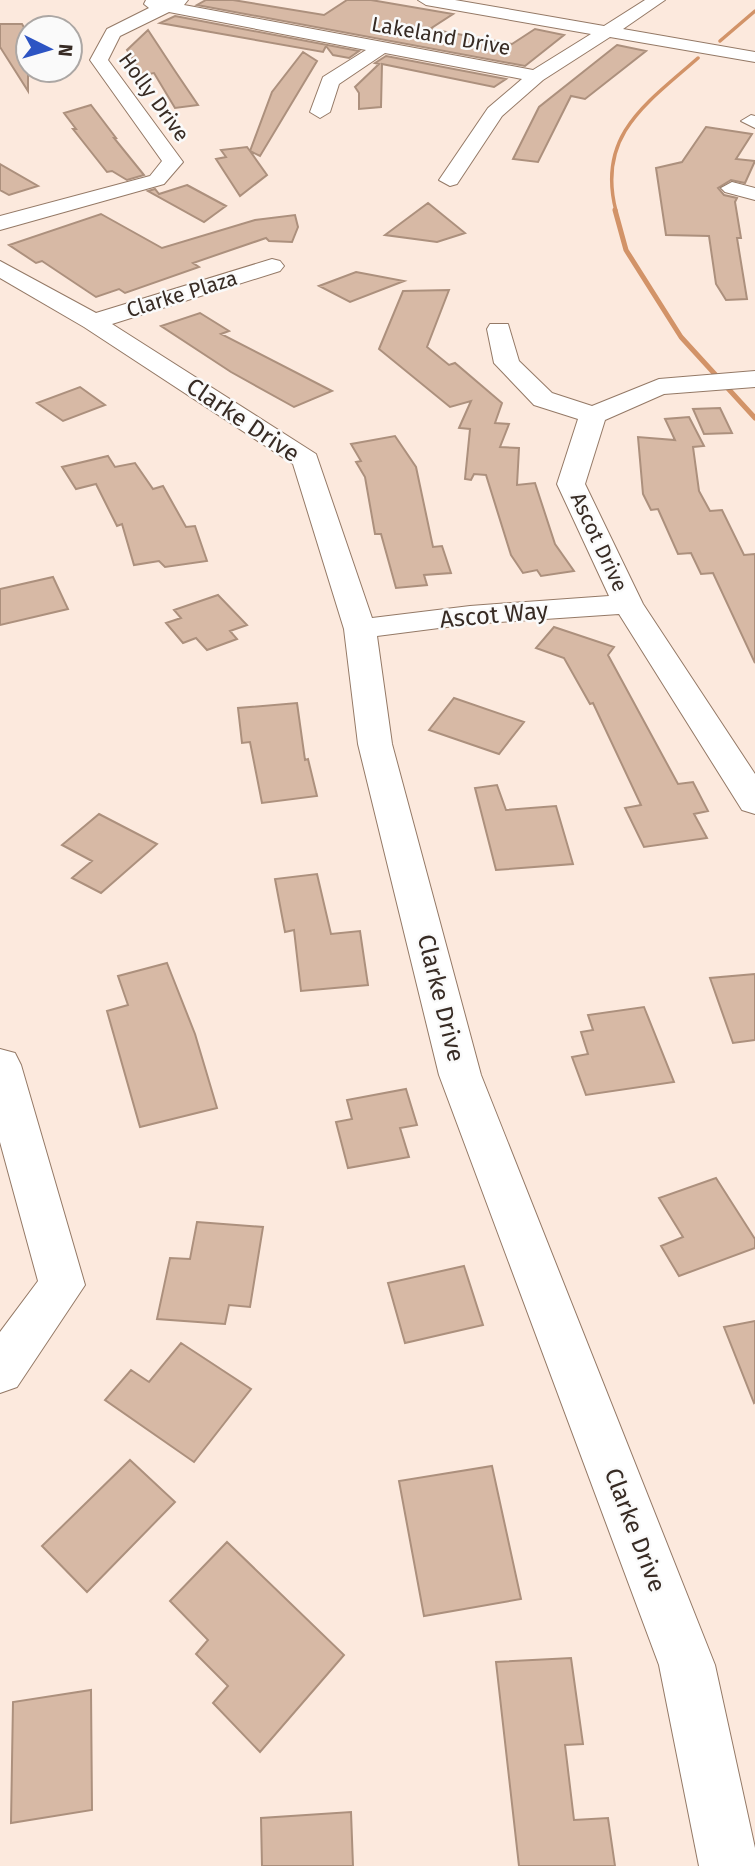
<svg xmlns="http://www.w3.org/2000/svg" width="755" height="1866" font-family="'Fira Sans',sans-serif">
<rect width="100%" height="100%" fill="#fce9dd"/>
<g fill="none" stroke-linecap="round" stroke-linejoin="round">
<!-- stream-far1 -->
<path stroke="#d29368" stroke-width="3.5" d="M720,41L755,11
M616,211C596,135 647,103 698,58"/>
<!-- stream -->
<path stroke="#d29368" stroke-width="5" d="M615,210L626,250L681,337L755,418"/>
</g>
<!-- building -->
<path fill="#d7b9a5" stroke="#ac907d" stroke-width="2" d="M206,0H233L324,15L347,0H371L453,14L430,29L512,44L535,29L564,35L525,66L197,5Z
M175,16L359,51L349,58L333,55L326,46L323,52L160,23Z
M0,24H22L28,34V91L0,47Z
M148,30L175,71L198,105L175,108L154,73L143,75L127,50Z
M617,45L646,51L585,99L571,96L538,162L513,159L539,107Z
M303,52L317,61L260,156L250,151L267,175L240,196L216,159L226,157L221,150L247,147L250,151L272,92Z
M386,56L506,79L494,87L382,64L381,107L359,109V93L355,87L379,64L375,63Z
M91,105L116,138H114L144,175L127,180L112,171L107,172L73,129H76L64,113Z
M706,127L752,134L736,159L755,161L745,183L731,180L718,188L724,195L737,198L735,202L741,238H737L747,299L726,300L716,284L709,236L666,235L656,168L682,162Z
M0,164L38,186L9,195L0,190Z
M187,185L226,206L204,222L148,191L155,189L159,194Z
M428,203L465,233L437,242L385,235Z
M101,214L162,248L255,220L295,215L298,227L292,242L269,241L266,238L193,263L199,267L125,293L119,289L96,297L42,261L36,263L9,245Z
M356,272L404,281L350,302L319,286Z
M449,290L427,347L449,365L455,363L502,403L495,423L509,424L500,447L519,448L517,485L535,483L555,544L574,571L541,576L537,570L523,573L511,555L486,475L474,474L471,480L465,479L470,429L459,428L471,401L450,407L379,349L403,291Z
M200,313L229,331L221,334L332,391L294,407L231,372L161,326Z
M80,387L105,405L63,421L37,403Z
M720,408L732,433L704,434L693,409Z
M689,417L704,446L693,447L699,491L710,511L722,510L744,555L755,554V663L713,573L701,574L691,553L678,554L658,509L651,510L643,494L638,437L675,440L665,419Z
M395,436L416,467L433,547L442,546L451,573L424,575L427,585L396,588L381,534H375L365,477L356,462L361,461L351,444Z
M108,456L115,467L135,463L153,489L163,486L186,527L195,526L207,561L165,567L159,561L134,565L122,524L117,526L96,484L76,489L62,467Z
M53,577L68,609L0,625V589Z
M218,595L247,625L230,631L237,639L207,650L196,638L183,643L166,623L181,618L174,610Z
M554,627L614,647L608,655L678,784L693,782L708,811L694,814L707,838L644,847L625,808L641,805L593,703L590,704L564,658L536,648Z
M454,698L524,722L499,754L429,730Z
M297,703L305,760L308,759L317,796L262,803L250,742L242,743L238,708Z
M497,785L506,810L556,806L573,864L496,870L475,788Z
M99,814L157,844L101,893L72,878L92,861L62,845Z
M317,874L331,934L360,931L368,985L301,991L294,930L285,932L275,879Z
M167,963L195,1034L217,1108L140,1127L107,1011L128,1005L118,976Z
M755,974V1040L733,1043L710,978Z
M644,1007L674,1082L586,1095L572,1057L588,1054L581,1032L593,1030L588,1015Z
M406,1089L417,1125L400,1128L409,1157L348,1168L336,1122L352,1119L347,1100Z
M716,1178L755,1239V1248L679,1276L661,1246L683,1237L659,1198Z
M197,1222L263,1227L250,1307L229,1305L225,1324L157,1319L170,1258L190,1259Z
M464,1266L483,1325L405,1343L388,1283Z
M755,1321V1402L754,1403L724,1327Z
M181,1343L251,1389L194,1462L105,1400L131,1370L149,1382Z
M130,1460L175,1502L87,1592L42,1546Z
M492,1466L521,1599L424,1616L399,1481Z
M227,1542L344,1655L260,1752L213,1703L228,1686L196,1654L208,1640L170,1601Z
M571,1658L583,1744L565,1745L574,1820L608,1818L615,1866H519L496,1662Z
M91,1690L92,1810L11,1823L13,1702Z
M351,1812L353,1866H262L261,1818Z"/>
<g fill="none" stroke-linecap="round" stroke-linejoin="round">
<!-- minor casing -->
<g stroke="#947966" stroke-width="2">
<path id="minor" d="M146,0H188L184,5L533,70L591,34L426,5L418,0H455L604,26L645,0H665L623,29L755,52V62L610,37L543,80L502,116L457,184L450,186L439,180L488,108L522,79L385,53L339,84L330,112L320,118L310,112L323,77L366,50L169,12L120,36L108,60L183,162L164,184L0,230V216L150,176L162,161L90,60L107,29L149,8L144,4Z
M751,115L755,116V128L741,121Z
M732,182L755,188V200L725,192L721,188Z
M272,259L280,261L284,266L280,271L112,324L316,454L372,618L470,606L609,596L557,484L578,419L534,405L494,363L487,329L490,324H508L519,361L552,393L592,406L659,379L755,371V387L664,394L605,420L585,484L643,604L755,774V814L742,810L619,614L470,624L377,636L392,744L481,1075L715,1665L755,1848V1866H699L659,1665L439,1075L358,744L344,629L293,464L84,327L0,278V261L96,313Z
M0,1049L15,1053L21,1065L85,1285L17,1387L0,1393V1332L38,1281L0,1142Z"/>
</g>
<!-- minor -->
<use href="#minor" fill="#fff" fill-rule="evenodd"/>
</g>
<g text-anchor="middle" dominant-baseline="central" stroke-width="5" stroke-linejoin="round" paint-order="stroke">
<!-- far-street labels -->
<g font-size="21" fill="#372b24" stroke="#fafafa">
<text transform="translate(441 36) rotate(10)">Lakeland Drive</text>
<text transform="translate(154 97) rotate(54)">Holly Drive</text>
<text transform="translate(182 294) rotate(-17)">Clarke Plaza</text>
<text transform="translate(599 542) rotate(65)">Ascot Drive</text>
</g>
<!-- street labels -->
<g font-size="24" fill="#372b24" stroke="#fafafa">
<text transform="translate(243 420) rotate(34)">Clarke Drive</text>
<text transform="translate(494 615) rotate(-5)">Ascot Way</text>
<text transform="translate(441 998) rotate(76)">Clarke Drive</text>
<text transform="translate(635 1530) rotate(69)">Clarke Drive</text>
</g>
</g>
<!-- north arrow -->
<g transform="translate(49 49) rotate(95)"><circle r="33" fill="#fafafa" stroke="#aca7a4" stroke-width="2"/>
<path d="M0-5L12 26L0 18L-12 26Z" fill="#2d54c3"/>
<text y="-10" font-size="19" font-weight="bold" text-anchor="middle" fill="#372b24">N</text>
</g>
</svg>
